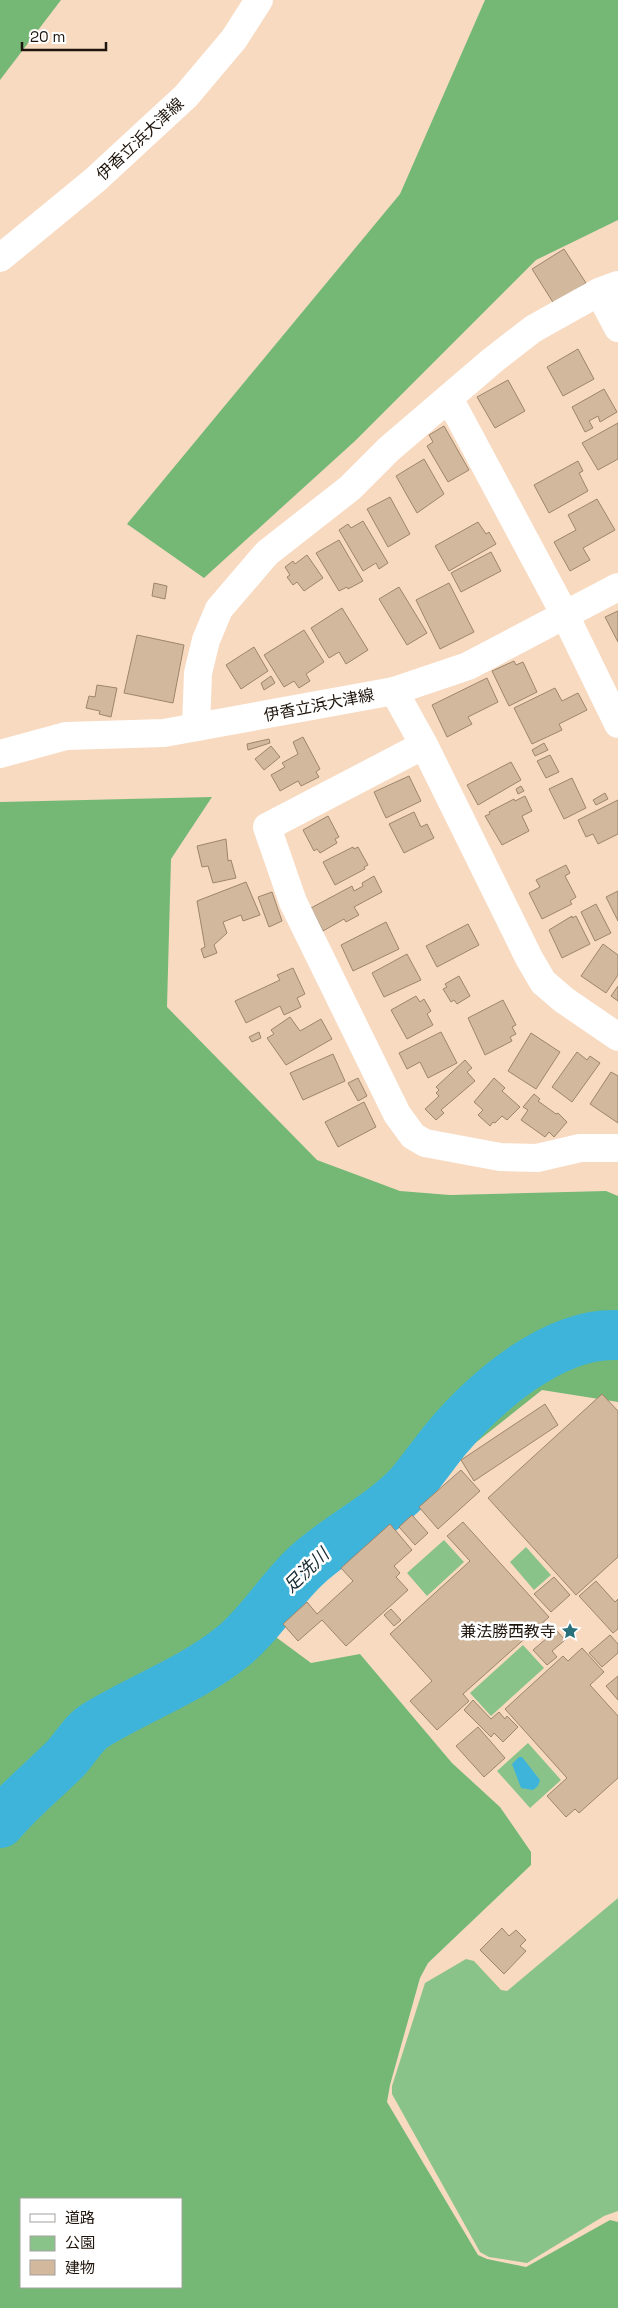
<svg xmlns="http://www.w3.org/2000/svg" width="618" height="2308" font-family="'Space Grotesk','Noto Sans JP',sans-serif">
<rect width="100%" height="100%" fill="#f8dac1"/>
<!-- green -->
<path fill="#8ac38a" d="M444,1540L464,1562L427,1596L407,1573Z
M526,1547L551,1575L534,1590L510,1562Z
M523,1645L544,1668L491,1716L470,1693Z
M528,1743L561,1780L530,1808L497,1771Z
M618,1898V2211L604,2216L527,2263L489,2257L480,2252L392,2094V2086L425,1983L466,1959L474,1961L501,1990L507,1991Z"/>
<!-- forest -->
<path fill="#75b876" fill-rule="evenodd" d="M0,0H61L0,80Z
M485,0H618V220L536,260L355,441L204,578L127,524L400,194Z
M212,797L171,859L167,1007L317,1160L400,1191L450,1195L606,1191L618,1196V1402L542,1390L421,1486L265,1629L311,1663L360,1654L452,1763L500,1807L531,1852V1865L428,1963L420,1978L390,2085L387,2102L478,2255L487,2259L526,2267L610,2220L618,2222V2308H0V802ZM21,2199H181V2287H21Z"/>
<!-- water -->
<path fill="#3fb4da" d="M519,1757H522L540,1780L538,1786L533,1790L521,1788L512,1764Z"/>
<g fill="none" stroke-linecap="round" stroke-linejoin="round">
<!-- river -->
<path stroke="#3fb4da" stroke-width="50" d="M0,1823C20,1799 44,1780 66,1758C75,1748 84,1732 96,1725C140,1698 191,1680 232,1647C260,1625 281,1588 308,1564C340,1535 381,1516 410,1485C422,1471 433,1455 445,1440C484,1393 553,1332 618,1335"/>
</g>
<!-- building -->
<path fill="#d2b99d" stroke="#9d856b" d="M564,249L586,283L554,304L532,269Z
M578,349L594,379L563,396L547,367Z
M508,380L525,411L495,428L477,397Z
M604,389L617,412L600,422L598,416L589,421L593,428L585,432L572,407Z
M618,423V459L598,470L582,443Z
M444,426L469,470L448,482L427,446L433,442L429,435Z
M424,459L444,494L417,513L396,476Z
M578,461L583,471L579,473L588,491L549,513L534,485Z
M390,497L410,534L388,547L367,509Z
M597,499L615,530L583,548L590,560L570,571L554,542L576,530L568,515Z
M363,521L388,563L379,569L376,563L363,571L339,530L348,524L351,528Z
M478,522L486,534L489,532L496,544L449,571L435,546Z
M339,540L363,581L348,589L347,587L339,591L316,553Z
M491,552L501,571L461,592L451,573Z
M307,555L323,578L304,591L297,582L293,585L287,577L290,575L285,567L293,561L295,564Z
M154,583L167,586L165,599L152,596Z
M449,583L474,632L440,649L416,600Z
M399,587L427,633L407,645L379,599Z
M342,608L368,650L346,664L339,652L329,658L311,628Z
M618,611V642L605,617Z
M304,630L324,662L306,674L310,681L299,688L294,681L284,687L264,655Z
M137,635L184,645L173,703L124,693Z
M254,647L268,671L241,689L226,665Z
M514,661L516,665L523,662L537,692L509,706L492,671Z
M271,676L275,683L264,690L261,683Z
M487,678L498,702L468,717L472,724L447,737L432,705Z
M97,685L117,688L111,717L99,714L100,711L86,708L89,696L95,697Z
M555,688L562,701L578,693L587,710L559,724L562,730L532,744L514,708Z
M303,737L320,769L316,772L319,777L301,786L298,781L280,791L271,775L285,767L282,763L298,754L293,742Z
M269,739L270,743L248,750L247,744Z
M544,743L548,750L535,756L532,750Z
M271,746L280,757L264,770L255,759Z
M550,755L559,772L546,778L537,761Z
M511,762L521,780L478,805L467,785Z
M409,776L421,801L386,818L374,792Z
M572,778L586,808L564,819L549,789Z
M521,786L524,791L518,794L516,789Z
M605,793L608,799L596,805L593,800Z
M525,796L532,811L522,816L529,831L502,845L485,816L490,814L489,812L514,799L515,801Z
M618,800V834L598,844L593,834L586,837L578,820Z
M414,812L421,827L427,824L434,838L404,853L389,824Z
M328,816L339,837L335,839L337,843L320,853L317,849L314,851L303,830Z
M226,839L228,861L231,860L236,878L213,883L208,866L202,867L197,846Z
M353,847L354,849L358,847L368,865L364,867L365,869L335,885L323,862Z
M566,865L570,873L565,876L576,897L570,901L572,904L542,919L529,893L540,887L536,880Z
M374,876L382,892L354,907L359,915L346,922L344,919L323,931L311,908L352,886L354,891L363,886L362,883Z
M246,882L260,915L243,921L241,915L223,922L227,933L214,945L217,953L204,958L201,949L205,947L197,901Z
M618,891V921L606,897Z
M272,892L282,921L269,927L258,897Z
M596,904L611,933L595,941L581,912Z
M572,916V918L576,916L590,944L562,958L549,930Z
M386,922L399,949L353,971L341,945Z
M468,924L479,945L437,967L426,946Z
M603,944L618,955V975L606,993L581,976Z
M407,954L421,980L384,997L372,973Z
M293,968L305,994L297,998L301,1007L284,1015L280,1006L246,1023L235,1001L280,980L277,975Z
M459,976L470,996L457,1004L454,1000L451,1002L443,989L447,987L445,984Z
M618,986V1001L611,996Z
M416,996L420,1002L424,999L431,1011L427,1014L433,1025L407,1039L391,1010Z
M503,1000L516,1025L512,1027L516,1034L510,1037L512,1041L485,1055L468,1018Z
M290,1017L300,1031L321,1019L332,1039L286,1065L267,1038L274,1034L271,1030Z
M259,1032L261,1038L252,1042L249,1037Z
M441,1032L457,1063L428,1078L420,1062L407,1069L399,1053Z
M531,1033L560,1052L536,1089L508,1071Z
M577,1052L587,1060L590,1056L600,1063L572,1102L552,1087Z
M333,1054L345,1081L303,1100L290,1073Z
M465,1060L472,1068L467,1072L475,1081L441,1110L444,1113L436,1120L425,1109L439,1096L436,1093L439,1090L436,1087Z
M611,1072L618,1076V1123L590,1104Z
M358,1078L367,1096L358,1101L348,1083Z
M494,1078L505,1088L502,1091L520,1107L507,1120L502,1116L495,1123L493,1122L490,1126L478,1115L483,1110L474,1102Z
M534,1094L540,1099L538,1101L556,1114L558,1113L567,1122L554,1137L549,1132L545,1137L521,1120L528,1110L523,1107Z
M364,1102L376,1127L338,1147L325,1122Z
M602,1394L618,1411V1557L576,1595L488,1498Z
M545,1404L558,1425L474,1481L461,1460Z
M461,1470L480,1491L438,1529L419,1507Z
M412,1515L428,1533L415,1545L399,1527Z
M463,1522L549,1617L463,1694L469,1701L437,1730L410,1701L432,1681L390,1634L470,1561L447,1536Z
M390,1524L412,1550L394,1566L400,1573L396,1577L408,1590L346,1646L322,1620L298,1641L283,1624L307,1602L317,1614L353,1581L341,1568Z
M554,1577L570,1595L551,1612L534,1594Z
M596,1581L615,1602L618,1599V1629L613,1633L579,1596Z
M391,1609L401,1620L394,1626L384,1615Z
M549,1622L565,1640L552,1651L557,1657L547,1665L533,1650L547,1638L540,1630Z
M610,1635L618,1644V1653L602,1667L589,1653Z
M582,1648L604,1672L590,1685L618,1716V1778L579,1813L575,1809L566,1817L547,1796L567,1778L505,1709L563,1656L568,1661Z
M618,1676V1700L606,1686Z
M473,1700L491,1719L499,1712L505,1719L507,1716L518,1727L503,1742L494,1733L491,1737L464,1710Z
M478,1727L505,1758L484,1777L456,1746Z
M502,1928L509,1936L516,1930L526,1940L520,1946L526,1951L504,1974L480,1950Z"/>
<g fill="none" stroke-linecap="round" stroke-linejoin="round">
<!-- minor -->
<path stroke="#fff" stroke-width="28" d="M599,292L618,328
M449,398L564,613L618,724
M394,691L424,745L267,827L293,902L397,1114L413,1136L425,1143L500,1157L537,1158L580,1148H618
M196,727L198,673L206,640L219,609L267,553L350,488L389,449L493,360L533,329L599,292L618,285
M424,745L529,958L543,982L564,1000L618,1037"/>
<!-- primary -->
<path stroke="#fff" stroke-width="28" d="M0,258L95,180L186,96L234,39L259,0
M0,754L66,736L164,733L394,691L468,666L618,587"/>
</g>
<!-- icons -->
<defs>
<g id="sight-bare" transform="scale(1.35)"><path d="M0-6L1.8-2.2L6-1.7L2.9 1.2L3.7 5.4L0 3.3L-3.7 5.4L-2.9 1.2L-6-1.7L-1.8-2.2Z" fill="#28717b" stroke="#fff" stroke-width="2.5" paint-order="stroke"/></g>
</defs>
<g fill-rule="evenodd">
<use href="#sight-bare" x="570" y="1631"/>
</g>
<g text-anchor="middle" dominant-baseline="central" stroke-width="5" stroke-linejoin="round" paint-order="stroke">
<!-- street labels -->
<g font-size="16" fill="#1f150c" stroke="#fff">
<text transform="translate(140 139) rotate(-43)">伊香立浜大津線</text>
<text transform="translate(319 705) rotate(-11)">伊香立浜大津線</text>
</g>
<!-- poi labels -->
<g font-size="16" fill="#1f150c" stroke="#fff" text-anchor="end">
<text x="556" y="1631">兼法勝西教寺</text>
</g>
<!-- water labels -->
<g font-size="18" font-style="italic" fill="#192d34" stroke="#fff">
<text transform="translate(306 1570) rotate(-44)">足洗川</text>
</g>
</g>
<!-- legend -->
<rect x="20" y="2198" width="162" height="90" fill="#ffffff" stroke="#a5a19e"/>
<rect x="30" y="2214" width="25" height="8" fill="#ffffff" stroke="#a5a19e"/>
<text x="65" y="2223" font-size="15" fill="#1f150c">道路</text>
<rect x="30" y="2236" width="25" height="15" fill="#8ac38a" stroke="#a5a19e"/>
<text x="65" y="2248" font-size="15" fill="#1f150c">公園</text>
<rect x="30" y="2260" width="25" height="15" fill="#d2b99d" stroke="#a5a19e"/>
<text x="65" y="2273" font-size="15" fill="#1f150c">建物</text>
<!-- scale -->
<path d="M22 42v8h84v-8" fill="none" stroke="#1f150c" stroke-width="2.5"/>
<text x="30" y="42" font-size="15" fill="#1f150c" stroke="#ffffff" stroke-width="4" paint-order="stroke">20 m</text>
</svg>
